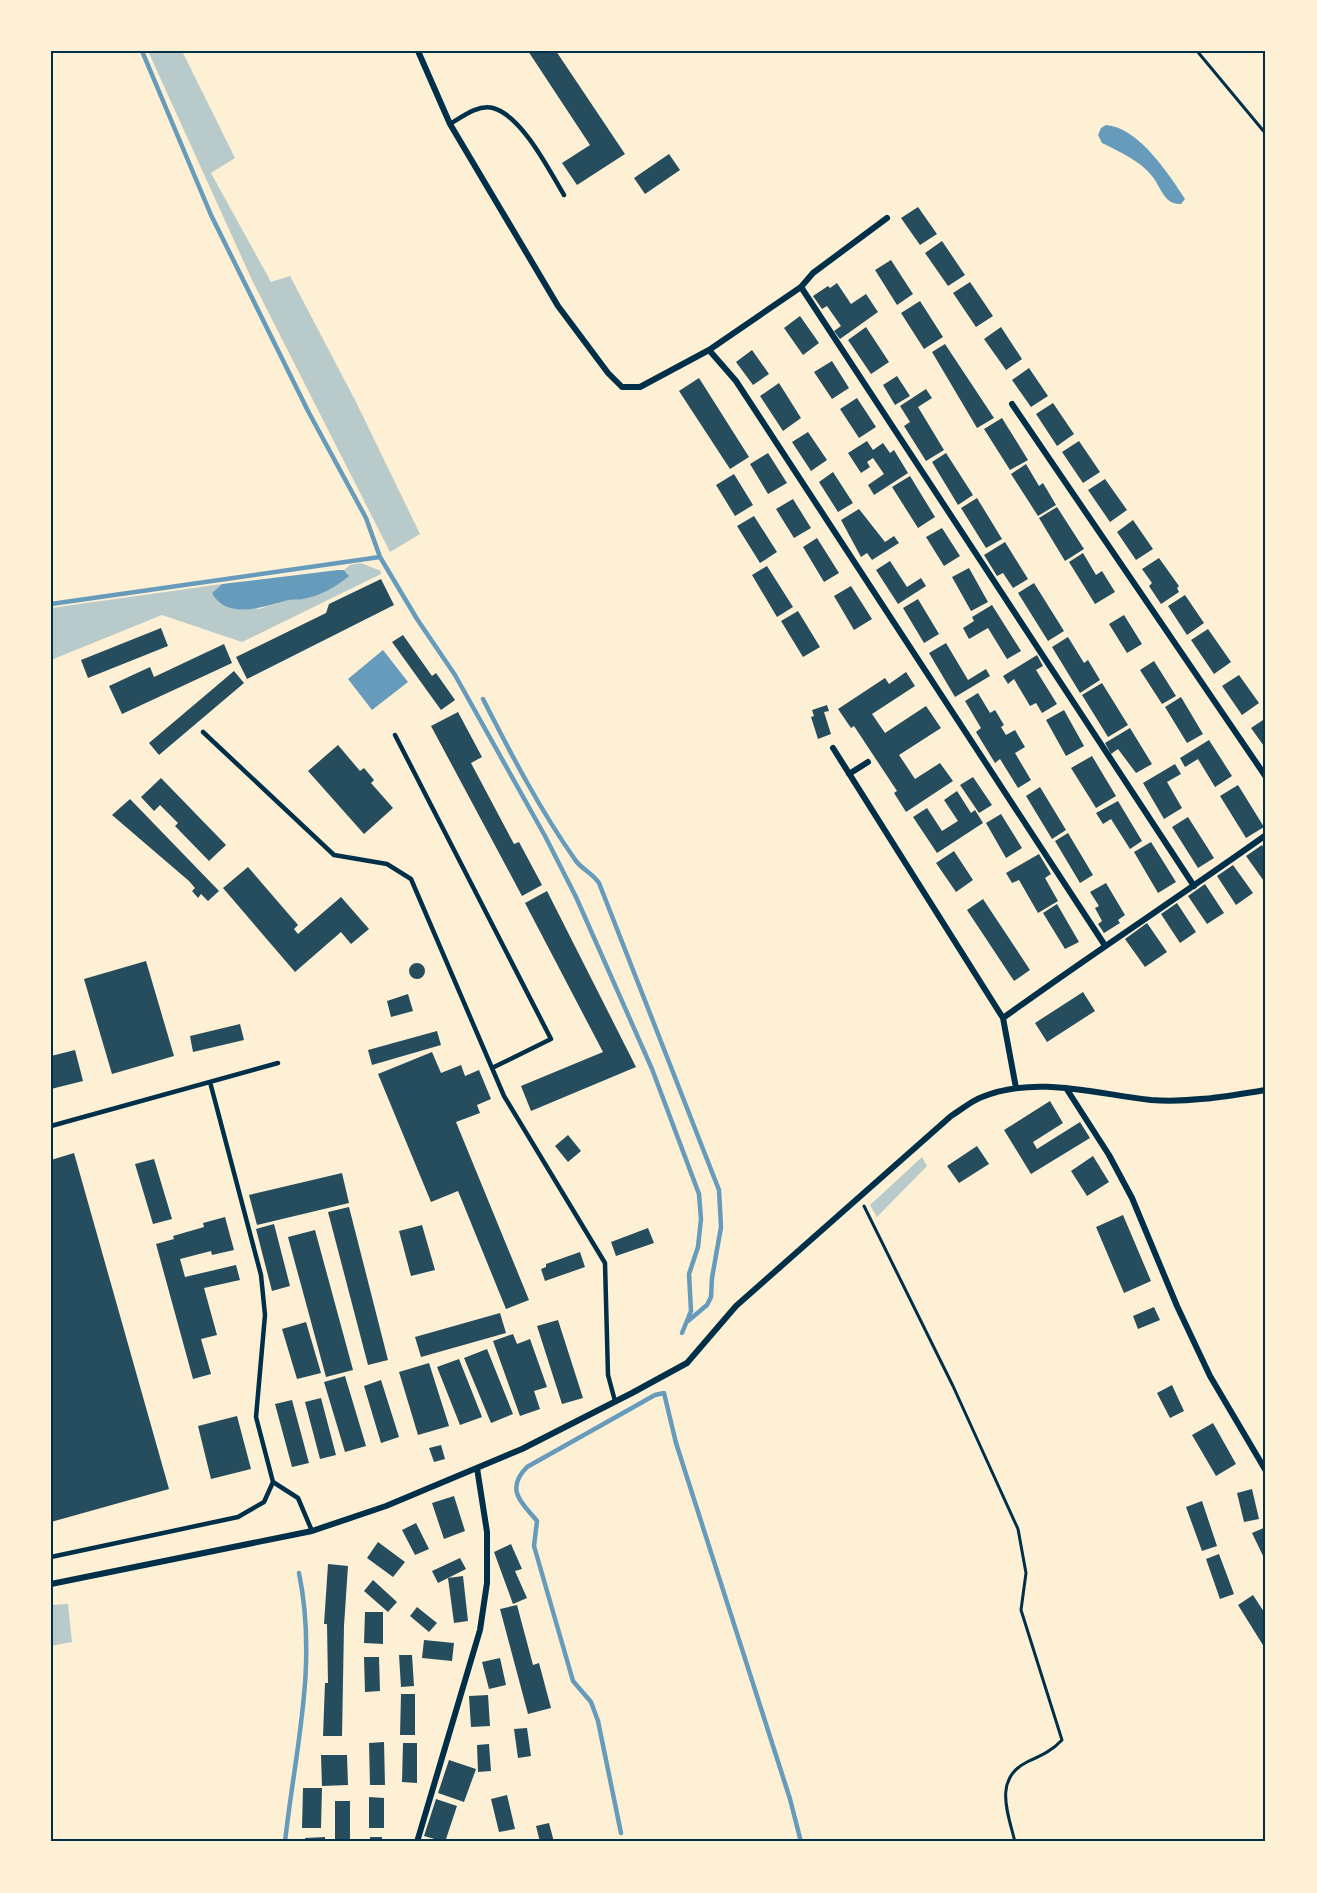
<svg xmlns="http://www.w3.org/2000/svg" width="1317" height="1893" font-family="Spectral,serif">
<rect width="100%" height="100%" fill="#fdf0d5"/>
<!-- green -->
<path fill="#b9caca" d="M148,51H182L235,158L211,173L271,282L290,276L356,402L420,534L390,552L252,280Z
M361,563L381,571V574L242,642L162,615L51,660V608L222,584L212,593L259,609L292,599H302L348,574L344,570L350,565Z
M922,1157L927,1166L877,1217L870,1205Z
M68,1604L72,1642L51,1646V1605Z"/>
<!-- water -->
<path fill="#669bbc" d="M1106,125C1138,127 1169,174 1185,199L1181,204C1164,205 1161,187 1152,176C1139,160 1120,152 1102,143L1098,135L1101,128Z
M338,570H344L349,576C336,587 320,596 303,599C298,600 294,599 289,600C265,606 227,621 212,593L222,584Z
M383,650L408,682L372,710L348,679Z"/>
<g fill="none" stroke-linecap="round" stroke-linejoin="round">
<!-- stream -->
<path stroke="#669bbc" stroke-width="4.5" d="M142,51L211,215L308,411L366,518L380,557
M51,604L380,557L417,619L455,675L545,836L576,897L652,1069L699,1194L701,1219L698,1247L689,1274L691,1311L682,1333
M483,699C511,754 540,810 576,861C583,870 592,873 599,883L719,1190L721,1227L712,1278L711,1297L707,1305L688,1321
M621,1833L598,1721L591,1702L573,1681L534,1546L537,1521C523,1504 504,1490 527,1467L655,1395L664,1393L676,1443L790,1799L801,1842
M285,1842C295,1750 318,1666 299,1573"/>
</g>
<!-- building -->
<path fill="#264d5e" d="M528,51H556L625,154L577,185L562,163L590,145Z
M669,154L680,170L645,194L634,178Z
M918,207L937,234L920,245L901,218Z
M942,241L965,275L948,286L925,253Z
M891,260L913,294L897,305L875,270Z
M970,282L993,316L976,327L953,293Z
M837,283L851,304L866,294L878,312L840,339L834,331L841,326L827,306L822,309L813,296L828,286L830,288Z
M920,301L943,337L924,349L901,313Z
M800,316L819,343L803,355L784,328Z
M866,327L889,362L871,374L848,340Z
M1001,327L1022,359L1006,370L984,339Z
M945,344L994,418L977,428L932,352Z
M752,350L769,374L753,385L736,362Z
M832,361L849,388L832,399L814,372Z
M1029,368L1048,396L1031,407L1012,380Z
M897,376L910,396L895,405L883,385Z
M699,378L749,457L730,469L679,391Z
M779,383L801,418L783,431L760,396Z
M926,389L932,398L918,407L944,450L926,461L904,426L910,422L900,406Z
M857,398L876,427L859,438L840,409Z
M1053,403L1074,434L1057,446L1036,414Z
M1002,418L1028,460L1010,470L984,429Z
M808,432L827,460L811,471L792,442Z
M867,441L873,450L883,443L890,453L894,450L908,473L874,495L868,485L884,474L873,458L867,462L870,467L861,473L848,453Z
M1079,441L1100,472L1083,483L1062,452Z
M768,453L787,483L768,494L750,464Z
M946,453L973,495L958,505L932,462Z
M1026,464L1039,486L1043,483L1056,505L1038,516L1011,474Z
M833,472L853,503L838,512L819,482Z
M734,474L753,505L735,516L716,485Z
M910,476L935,517L918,528L892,487Z
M1105,479L1127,510L1110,522L1088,490Z
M977,498L1002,539L986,548L961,508Z
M793,499L811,528L794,538L776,509Z
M1057,507L1084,549L1065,561L1039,518Z
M859,509L885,542L894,536L899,543L872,560L867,553L861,557L841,520Z
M754,516L777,552L760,563L737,526Z
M1133,520L1153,549L1136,560L1117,532Z
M942,528L960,556L944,566L926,537Z
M817,538L839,573L824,582L803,547Z
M1005,542L1028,579L1013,588L1003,573L997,576L984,555Z
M1083,553L1096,575L1102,571L1115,592L1095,604L1069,562Z
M1159,558L1179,586L1177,588L1179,592L1161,604L1149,586L1152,583L1142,569Z
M890,561L907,587L921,578L926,586L898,604L876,570Z
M767,566L793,607L777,617L752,575Z
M969,568L988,602L971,611L952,577Z
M381,579L394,605L247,679L236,657L326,613L329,604Z
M1034,583L1064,631L1048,641L1018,593Z
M851,586L872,619L854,630L834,596Z
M1185,595L1204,623L1187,635L1168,606Z
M918,599L939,634L924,643L903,608Z
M992,605L1021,651L1007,659L988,628L969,639L963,628L974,621L972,617Z
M798,611L820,647L803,657L781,621Z
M1124,615L1142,644L1127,653L1109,624Z
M161,628L168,646L88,678L81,660Z
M1208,629L1231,662L1214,674L1191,640Z
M403,635L432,676L436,673L455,700L441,710L392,642Z
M1068,637L1084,663L1088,660L1100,680L1080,693L1052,647Z
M946,643L968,680L986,669L990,676L955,697L929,653Z
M224,644L232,663L122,714L109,686L150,667L154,677Z
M1037,655L1043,666L1036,670L1057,704L1042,713L1036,703L1030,706L1014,679L1008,684L1003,676Z
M1154,661L1176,696L1162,704L1140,670Z
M234,671L244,683L159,755L149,743Z
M906,672L915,686L872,714L885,733L926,706L941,728L899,755L915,779L940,763L953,781L906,812L894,793L897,791L854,726L851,728L838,709L885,678L889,684Z
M1239,675L1259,703L1242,715L1222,686Z
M1102,683L1128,725L1108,737L1082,695Z
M978,693L990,713L995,710L1004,725L1001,727L1006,735L1015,730L1025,747L1015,753L1031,780L1018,788L1000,759L995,763L976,732L981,728L965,701Z
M1181,697L1203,734L1187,743L1165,707Z
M827,705L829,711L824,712L831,734L818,739L811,717L814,716L812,710Z
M1064,710L1084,746L1066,756L1046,720Z
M458,712L482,757L471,763L514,844L519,842L542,885L522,896L431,726Z
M1266,718V749L1251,728Z
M1130,728L1152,764L1136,773L1118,749L1111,754L1105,743Z
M1209,740L1232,776L1215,787L1198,759L1185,767L1180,758Z
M338,745L360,771L364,768L374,780L371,783L393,808L364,834L308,771Z
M1092,756L1116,796L1096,808L1071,768Z
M1175,764L1181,774L1167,782L1182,808L1164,819L1143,783Z
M973,777L992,805L979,813L960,785Z
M161,778L226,845L209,861L175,826L178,823L160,805L154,811L141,797Z
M1238,785L1264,827L1246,838L1220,796Z
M1040,787L1066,830L1052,839L1026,796Z
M957,791L971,813L975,810L983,823L937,853L913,817L927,808L942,831L958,821L944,800Z
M130,799L219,891L208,901L201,894L198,898L192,891L195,888L189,881L112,815Z
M1118,801L1142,841L1130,849L1111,819L1103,824L1096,813Z
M1001,814L1022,848L1006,858L986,823Z
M1188,817L1214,858L1198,868L1172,827Z
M1068,833L1093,875L1080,883L1055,841Z
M1151,842L1176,882L1158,893L1134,852Z
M1262,845L1266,852V884L1246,856Z
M954,851L973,880L956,892L936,863Z
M1039,854L1051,874L1045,878L1058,901L1038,913L1019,880L1012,883L1006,873Z
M1233,865L1253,893L1236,905L1217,876Z
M248,867L298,925L294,929L298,934L341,897L369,929L351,944L341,932L295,972L223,888Z
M1106,883L1125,915L1118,920L1120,923L1104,933L1098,924L1102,921L1095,908L1099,906L1090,892Z
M1205,884L1224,913L1207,924L1188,896Z
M547,891L636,1067L531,1111L521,1086L603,1052L525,903Z
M983,899L1030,970L1014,981L967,910Z
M1177,903L1196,932L1180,943L1161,914Z
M1057,904L1079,942L1065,949L1043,913Z
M1147,923L1167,952L1145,967L1125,939Z
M146,961L174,1056L112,1074L84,979Z
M409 971a8 8 0 1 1 16 0a8 8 0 1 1-16 0Z
M1083,992L1095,1011L1047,1042L1035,1023Z
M408,994L413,1011L391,1017L387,1001Z
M240,1024L244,1040L193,1052L190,1036Z
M437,1031L441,1045L372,1065L368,1050Z
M75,1050L83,1081L51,1089V1056Z
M432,1052L441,1073L461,1065L465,1076L479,1070L491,1099L477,1105L480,1113L456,1122L529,1300L506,1309L458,1191L431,1202L378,1074Z
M1050,1101L1063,1123L1033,1142L1037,1149L1080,1122L1090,1138L1031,1174L1004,1130Z
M568,1135L581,1151L568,1162L555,1146Z
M977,1146L989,1164L959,1183L947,1166Z
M74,1153L169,1489L51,1522V1160Z
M1093,1156L1109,1182L1087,1196L1071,1171Z
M154,1159L172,1219L153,1224L135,1164Z
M342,1173L349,1203L257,1225L249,1195Z
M349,1207L388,1360L368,1365L328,1212Z
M1123,1215L1151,1281L1124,1293L1096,1227Z
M225,1217L234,1250L212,1255L211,1251L180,1259L185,1277L236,1265L240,1280L204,1288L217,1335L201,1339L211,1374L193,1379L156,1244L174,1239L173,1236L204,1227L203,1223Z
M274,1224L290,1286L272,1291L256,1229Z
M422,1225L435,1270L411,1276L399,1231Z
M648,1228L654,1243L616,1256L611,1242Z
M315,1230L353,1370L326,1377L288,1237Z
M580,1252L585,1267L545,1281L541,1269L546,1267V1264Z
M1154,1307L1160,1320L1138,1329L1133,1316Z
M500,1313L506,1333L421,1357L415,1337Z
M558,1320L583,1398L562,1404L537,1326Z
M306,1322L321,1373L297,1379L282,1329Z
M513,1334L517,1344L530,1339L547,1387L534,1391L540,1409L520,1416L493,1341Z
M487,1349L513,1414L491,1423L464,1358Z
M459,1359L482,1417L460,1425L437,1367Z
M429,1363L449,1426L418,1435L399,1372Z
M345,1376L366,1446L345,1452L324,1382Z
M381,1380L399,1437L381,1443L364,1386Z
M1172,1385L1184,1411L1170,1418L1157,1393Z
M321,1398L336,1455L320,1459L305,1402Z
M292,1400L309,1463L292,1467L275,1404Z
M237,1416L251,1469L211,1479L198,1426Z
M1213,1423L1236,1464L1216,1476L1192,1435Z
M441,1445L445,1459L434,1462L429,1448Z
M1252,1489L1259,1519L1244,1522L1237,1493Z
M454,1496L465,1531L444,1539L432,1503Z
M1202,1501L1217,1546L1202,1551L1186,1507Z
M416,1523L429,1549L415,1555L402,1530Z
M1266,1527V1562L1252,1533Z
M378,1542L405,1562L393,1577L367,1558Z
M511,1544L522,1569L515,1571L527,1598L513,1604L494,1552Z
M1219,1554L1234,1594L1220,1599L1206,1559Z
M460,1558L466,1569L438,1583L432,1571Z
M328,1564L348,1566L344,1626L342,1736H323L325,1683H328L327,1624H324Z
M463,1576L468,1621L454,1623L448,1578Z
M373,1580L397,1602L388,1612L364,1591Z
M1253,1595L1266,1615V1650L1238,1605Z
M517,1605L533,1665L539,1663L551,1708L528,1714L500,1609Z
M417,1607L437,1623L429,1632L410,1616Z
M365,1612H383V1644L364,1643Z
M424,1640L454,1643L452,1661L422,1658Z
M399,1655H412L414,1686L401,1687Z
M364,1657H379L380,1691L365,1692Z
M500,1658L506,1685L489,1689L482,1662Z
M401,1694H415V1735H400Z
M488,1695L490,1726L471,1727L469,1696Z
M527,1728L531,1756L518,1758L514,1729Z
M384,1742L385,1785H370L369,1743Z
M403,1743H417V1783L402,1782Z
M489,1744L491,1771L478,1772L477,1745Z
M321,1755H347L348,1785L322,1786Z
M449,1760L476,1769L464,1802L438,1793Z
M303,1788H322L321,1828H302Z
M507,1795L515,1829L499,1832L491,1799Z
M369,1797L384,1798V1828H369Z
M436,1799L457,1806L445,1842L424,1836Z
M335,1801H350V1842H335Z
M549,1823L554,1842H540L536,1826Z
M325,1837V1842H305V1838Z
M370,1837H382V1842H370Z"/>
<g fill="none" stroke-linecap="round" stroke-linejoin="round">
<!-- path -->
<path stroke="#003049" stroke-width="3" d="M1197,51L1266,134
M864,1206L953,1386L1018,1529L1026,1573L1021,1610L1062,1740C1052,1751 1040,1756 1027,1762C993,1779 1008,1813 1015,1842"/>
<!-- service -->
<path stroke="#003049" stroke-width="4.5" d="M450,124C462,117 478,104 493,108C522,116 549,170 564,195
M203,732L334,855L387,864L411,879L504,1096L605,1263L608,1375L615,1401
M395,735L551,1039L492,1068
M210,1082L261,1275L265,1315L256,1417L273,1482L298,1498L312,1531
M51,1126L278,1063
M51,1557L238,1517L264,1502L273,1482"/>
<!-- minor -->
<path stroke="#003049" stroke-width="6" d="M418,51L450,124L558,306L608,373L622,387H640L709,350L801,287L813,273L887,218
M801,287L1194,886
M709,350L736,381L1104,944
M1012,404L1266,777
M833,748L1003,1018
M849,774L868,762
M1016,1088L1003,1018C1090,955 1179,897 1266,835
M1066,1088L1109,1155L1132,1198L1177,1306L1210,1376L1266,1471
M51,1584L312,1531L386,1506L522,1449L632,1393L687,1363L736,1306L951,1116C961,1110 971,1101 982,1097C1036,1075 1096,1094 1151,1100C1189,1103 1228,1096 1266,1090
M417,1842L480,1630L487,1583V1532L477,1468"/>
</g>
<!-- border -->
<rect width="1317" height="1893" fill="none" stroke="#fdf0d5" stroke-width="105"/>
<rect x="52" y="52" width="1212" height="1788" fill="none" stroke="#003049" stroke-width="2"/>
</svg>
